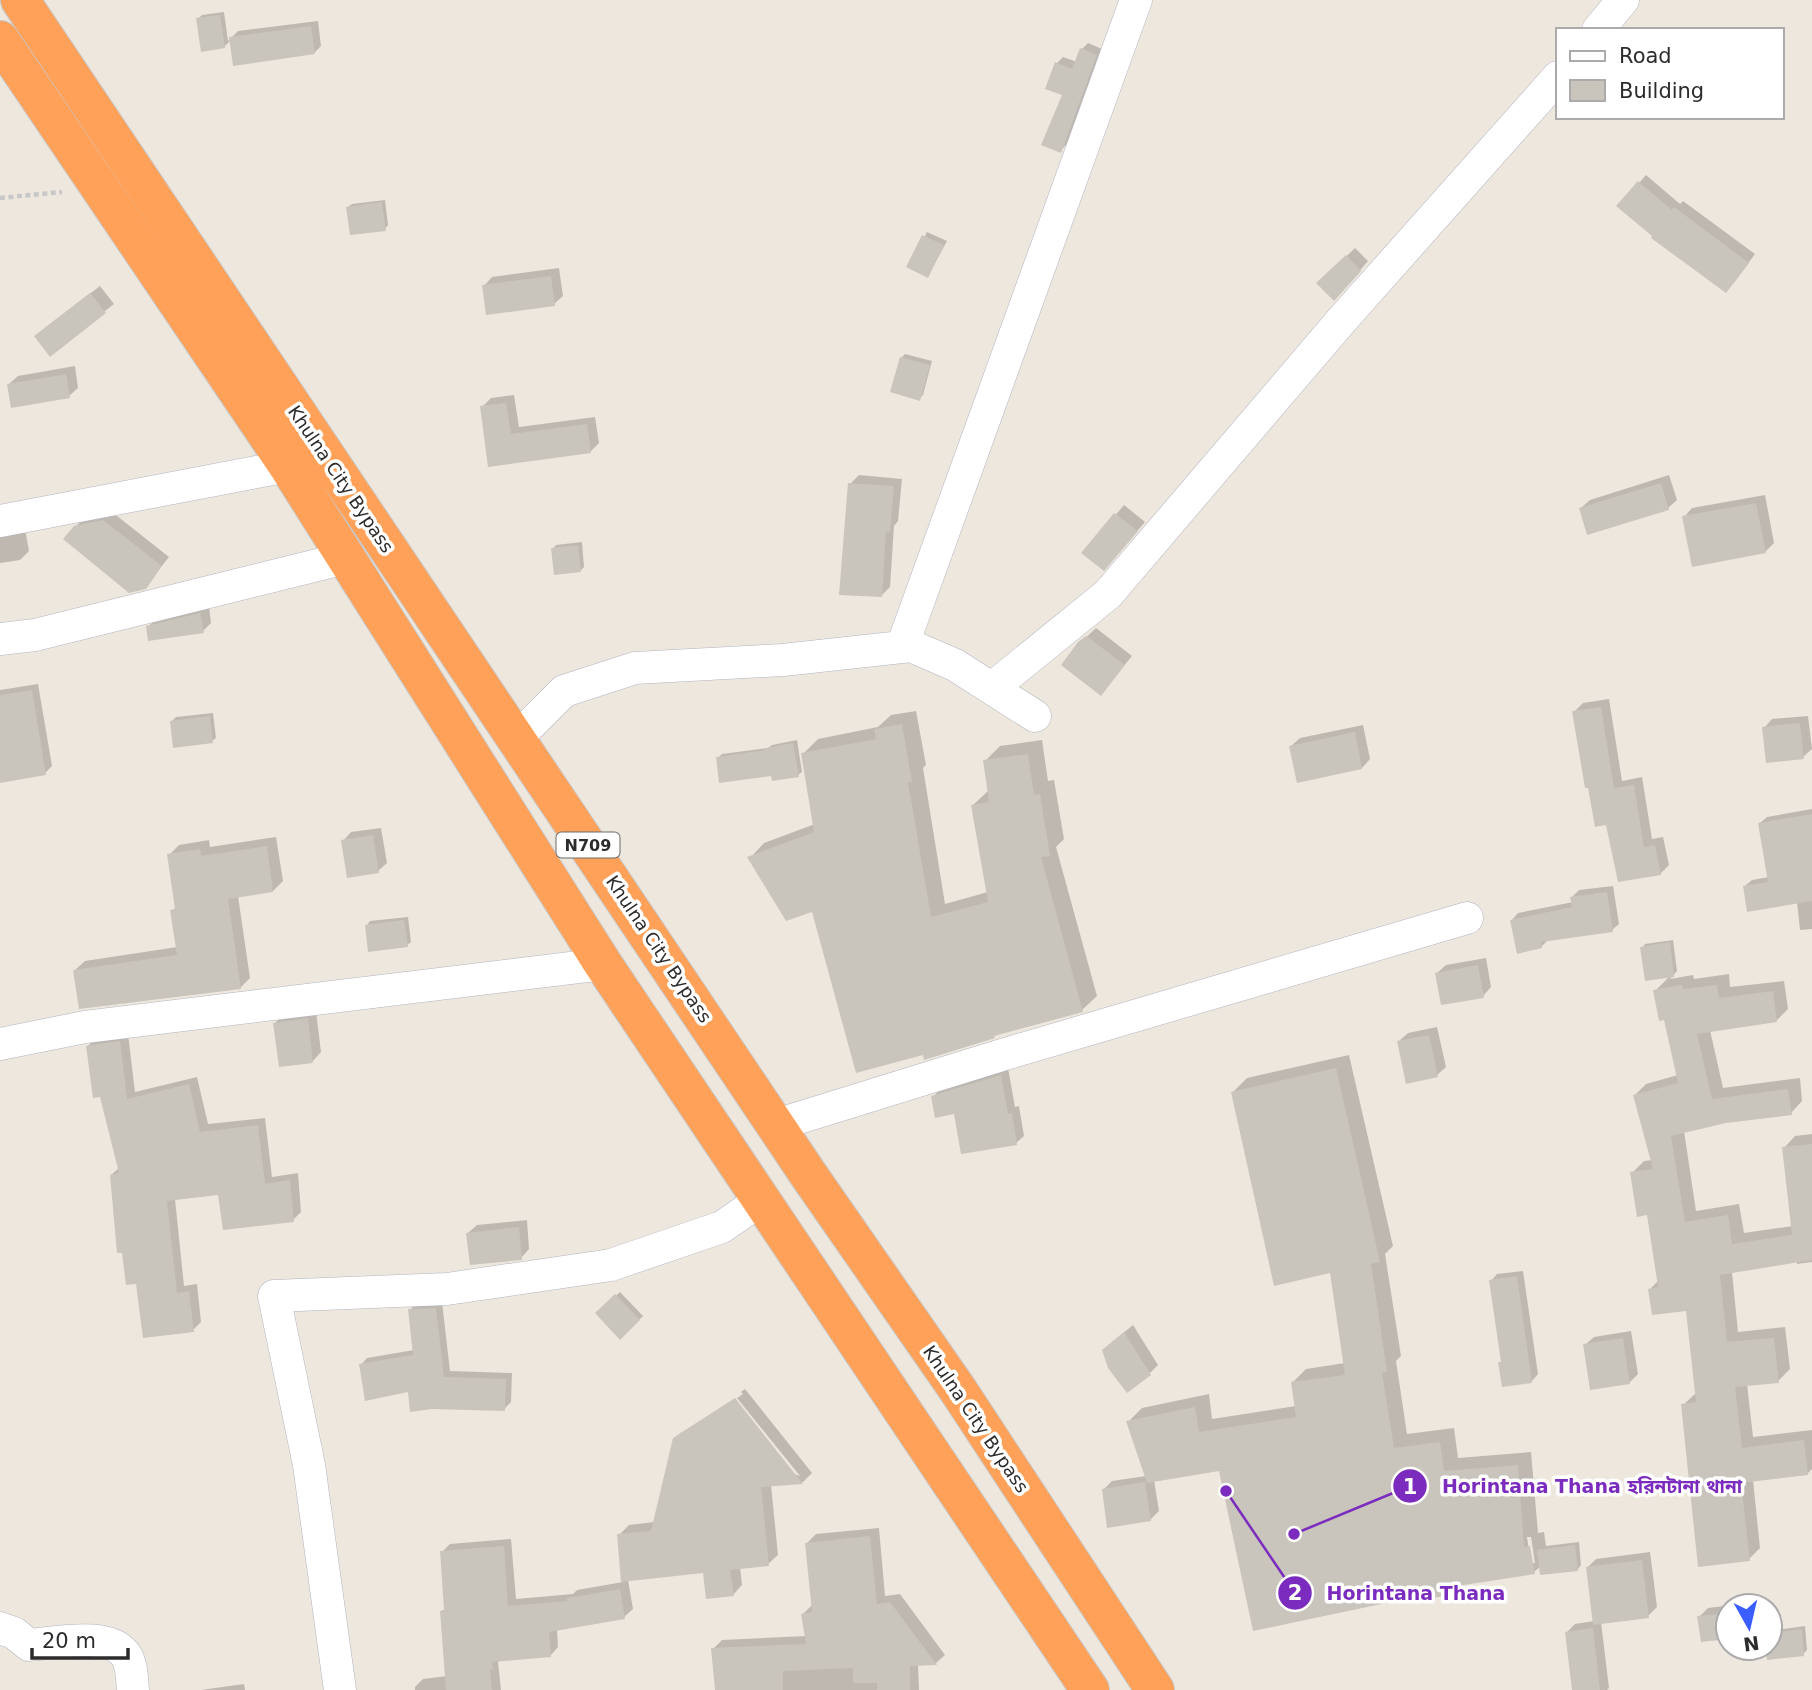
<svg xmlns="http://www.w3.org/2000/svg" width="1812" height="1690" font-family="'DejaVu Sans','Noto Sans Bengali',sans-serif">
<rect width="100%" height="100%" fill="#eee7de"/>
<!-- shadow -->
<path fill="#0003" fill-rule="evenodd" d="M224,12L228,41L238,31L318,21L321,46L314,53L231,40L224,47L198,19L202,15Z
M1088,43L1102,49L1067,144L1061,150L1064,94L1057,63L1063,57L1077,62L1082,49Z
M1646,175L1680,204L1683,201L1755,254L1733,284L1654,236L1619,206Z
M385,200L388,225L385,229L348,207L352,204Z
M927,232L947,241L928,276L909,267Z
M1355,248L1368,261L1342,291L1319,283Z
M559,268L563,296L554,304L484,286L492,277Z
M100,286L114,304L50,354L45,328Z
M905,354L932,361L923,395L919,399L902,357Z
M75,366L78,388L69,396L9,384L18,376Z
M514,395L519,427L595,417L599,443L590,452L490,465L482,407L491,398Z
M859,475L902,479L898,521L894,526L890,587L882,595L850,484Z
M1669,475L1677,500L1668,508H1581L1590,500Z
M1765,495L1774,543L1765,552L1684,517L1692,508Z
M1124,505L1145,522L1112,560L1084,552Z
M112,512L169,557L145,587L75,527L84,518Z
M0,528L25,529L29,551L20,560L0,563Z
M582,542L584,567L580,571L553,549L556,545Z
M209,606L211,623L203,631L148,627L156,619Z
M1096,628L1132,656L1101,694L1080,643Z
M38,684L52,766L45,773L0,781V690Z
M1609,699L1622,781L1642,777L1652,839L1663,837L1669,865L1660,874L1608,823L1574,712L1583,703Z
M916,711L926,765L923,768L945,904L988,892L973,805L988,791L985,761L1000,746L1042,740L1048,781L1054,780L1064,839L1056,847L1097,996L1082,1010L996,1034L994,1036L924,1053L814,910L750,858L764,843L815,824L803,754L818,739L878,727L891,715Z
M213,713L216,738L212,741L172,721L176,717Z
M1808,716L1812,749L1803,757L1764,728L1772,719Z
M1363,725L1370,759L1362,768L1291,746L1300,738Z
M797,740L802,772L798,775L772,774L718,758L722,754L768,748L772,745Z
M1812,809V929L1800,930L1797,902L1745,886L1752,880L1769,877L1760,823L1767,817Z
M381,828L387,863L378,871L343,841L351,832Z
M276,837L283,881L273,891L238,896L250,978L240,988L75,970L85,961L177,947L172,911L176,907L169,855L179,845L209,840L210,847Z
M1613,886L1619,924L1612,930L1549,939L1541,947L1512,920L1518,913L1573,902L1572,897L1579,890Z
M408,917L411,942L407,945L367,925L370,921Z
M1673,940L1677,971L1670,979L1693,975L1694,979L1729,974L1730,987L1784,981L1788,1009L1776,1021L1710,1030L1723,1088L1800,1078L1802,1101L1791,1113L1726,1121L1684,1131L1696,1211L1739,1204L1744,1233L1793,1226L1784,1148L1795,1136L1812,1134V1262L1797,1264V1261L1732,1272L1738,1332L1785,1327L1790,1369L1778,1381L1747,1384L1753,1437L1812,1430V1469L1807,1474L1753,1480L1760,1548L1749,1559L1683,1405L1696,1393L1688,1309L1650,1289L1659,1280L1648,1213L1632,1173L1644,1161L1653,1160L1635,1095L1646,1084L1678,1075L1665,1018L1655,991L1671,975L1642,948L1645,944Z
M1486,958L1491,987L1483,996L1437,973L1446,965Z
M316,1011L321,1052L313,1061L275,1023L283,1015Z
M1437,1027L1446,1067L1437,1075L1399,1041L1408,1033Z
M128,1034L135,1092L197,1077L208,1124L265,1118L272,1177L298,1173L301,1212L293,1220L219,1194L175,1199L184,1286L197,1284L201,1322L193,1330L138,1282L111,1175L120,1167L88,1046L96,1038Z
M1349,1055L1393,1246L1385,1254L1401,1356L1396,1361L1407,1434L1454,1428L1458,1458L1531,1452L1538,1533L1544,1532L1546,1546L1579,1542L1581,1565L1578,1569L1541,1566L1534,1572L1454,1585L1444,1595L1220,1470L1154,1480L1159,1511L1150,1520L1103,1490L1112,1481L1146,1476L1128,1422L1142,1408L1209,1394L1212,1419L1296,1406L1292,1383L1306,1369L1345,1363L1331,1271L1233,1092L1247,1078ZM1527,1537H1531L1535,1563H1531Z
M1008,1068L1015,1107L1019,1106L1024,1136L1016,1143L956,1112L933,1097L940,1089Z
M527,1220L529,1249L521,1258L468,1233L477,1225Z
M1523,1271L1538,1374L1532,1381L1500,1363L1503,1360L1491,1281L1497,1274Z
M620,1292L643,1316L620,1338L597,1314Z
M442,1302L450,1371L512,1373L511,1402L504,1409L409,1390L361,1365L367,1358L414,1350L410,1310L416,1303Z
M1133,1325L1158,1365L1150,1373L1112,1342Z
M1631,1331L1638,1374L1629,1383L1585,1345L1594,1337Z
M745,1389L812,1473L803,1482L771,1485L778,1555L768,1564L740,1567L742,1585L733,1595L705,1571L628,1580L633,1609L624,1617L557,1629L558,1647L550,1656L500,1660L498,1662L501,1690H415V1687L423,1679L447,1676L442,1611L446,1608L442,1552L450,1544L511,1539L516,1599L573,1594L577,1590L623,1582L619,1535L629,1525L654,1522L675,1439L681,1432V1435L800,1476L737,1398L743,1394L741,1392Z
M879,1528L885,1596L900,1594L945,1655L936,1663L918,1664L919,1690H726L713,1649L722,1640L806,1636L803,1614L813,1604L807,1543L816,1534Z
M1650,1552L1657,1607L1648,1616L1601,1622L1609,1688L1607,1690H1574L1567,1632L1575,1624L1594,1621L1588,1567L1596,1559Z
M1758,1602V1606H1728V1637L1699,1617L1708,1608Z
M1805,1626L1807,1650L1803,1654L1767,1648H1770V1631Z
M244,1684L245,1690H201Z"/>
<!-- building -->
<path fill="#c9c5bc" d="M220,15L225,48L201,52L196,18Z
M311,26L315,54L233,66L229,37Z
M1080,48L1097,55L1061,153L1041,145L1062,95L1045,89L1055,62L1072,69Z
M1638,181L1672,210L1674,207L1749,263L1726,293L1651,238L1652,236L1616,206Z
M382,202L386,231L350,235L346,207Z
M922,235L944,245L928,278L906,267Z
M1346,255L1361,271L1334,301L1316,283Z
M551,276L555,306L486,315L482,285Z
M90,293L106,313L50,357L34,336Z
M900,357L930,365L920,401L890,392Z
M66,374L70,398L11,408L7,384Z
M506,403L511,434L587,424L591,453L488,467L480,406Z
M848,483L894,486L890,532L886,531L882,597L839,595Z
M1661,483L1669,510L1587,535L1579,508Z
M1756,503L1766,553L1692,567L1682,516Z
M1114,513L1138,531L1104,571L1081,553Z
M103,520L162,566L146,589L129,593L63,539L74,526Z
M578,545L581,572L554,575L551,548Z
M200,613L204,633L148,641L146,626Z
M1086,636L1125,665L1101,696L1061,665L1078,642Z
M32,690L46,775L0,783V695Z
M1601,707L1614,788L1634,785L1644,847L1655,845L1661,875L1618,882L1606,825L1595,827L1588,788H1585L1572,711Z
M210,716L213,743L173,748L170,721Z
M1800,723L1804,759L1766,763L1762,727Z
M902,724L912,782H908L931,917L988,902L971,805L989,802L983,760L1028,754L1034,795L1040,794L1050,856L1041,857L1083,1012L994,1036L995,1038L924,1060L923,1055L856,1073L812,912L786,921L747,857L814,832L801,753L876,739L874,729Z
M1355,732L1362,769L1297,783L1289,746Z
M793,743L799,777L772,781L771,776L719,783L716,757L766,750V748Z
M1812,814V901L1747,912L1743,886L1768,882L1758,823Z
M373,835L379,873L347,878L341,840Z
M267,846L273,892L228,899L241,989L79,1009L73,970L177,955L170,910L175,909L167,854L200,849L201,856Z
M1607,892L1613,932L1541,942L1542,948L1517,954L1510,920L1572,907L1570,897Z
M404,920L408,947L368,952L365,925Z
M1670,942L1674,977L1645,981L1640,947Z
M1478,965L1484,998L1441,1005L1435,973Z
M1682,985L1683,989L1717,985L1719,998L1773,991L1777,1022L1697,1034L1712,1099L1788,1089L1792,1115L1726,1123L1671,1136L1685,1222L1728,1215L1732,1244L1792,1235L1782,1147L1812,1144V1260L1720,1275L1727,1342L1774,1338L1779,1383L1735,1387L1742,1448L1804,1440L1808,1475L1741,1483L1750,1561L1698,1567L1681,1404L1696,1402L1686,1311L1652,1315L1648,1289L1658,1287L1647,1215L1637,1217L1630,1172L1653,1169L1633,1095L1678,1083L1664,1020L1659,1021L1653,990Z
M308,1018L313,1063L279,1067L273,1023Z
M1429,1035L1438,1077L1406,1084L1397,1041Z
M120,1041L127,1099L189,1084L200,1132L258,1125L265,1184L290,1180L294,1222L223,1230L218,1195L167,1201L177,1293L189,1291L194,1332L143,1338L136,1284L126,1285L122,1253H117L110,1175L119,1173L100,1097L93,1098L86,1046Z
M1336,1068L1380,1262L1371,1264L1387,1372L1382,1373L1394,1448L1440,1442L1444,1471L1518,1465L1524,1547L1530,1546L1535,1574L1444,1588L1445,1596L1401,1603L1400,1600L1253,1631L1219,1471L1147,1483L1126,1421L1195,1407L1199,1432L1296,1417L1291,1382L1345,1375L1330,1273L1274,1286L1231,1092Z
M1001,1075L1008,1114L1012,1113L1017,1145L961,1154L954,1114L935,1118L931,1096Z
M519,1227L522,1260L470,1265L466,1233Z
M1517,1276L1532,1383L1502,1387L1498,1362H1501L1489,1280Z
M615,1294L640,1320L620,1340L595,1313Z
M436,1308L444,1377L506,1379L505,1411L432,1409L410,1412L408,1392L365,1401L359,1364L413,1355L408,1309Z
M1124,1332L1151,1375L1127,1393L1108,1368L1102,1350Z
M1623,1338L1630,1384L1590,1390L1583,1344Z
M735,1398L803,1484L761,1487L769,1566L730,1570L734,1596L706,1599L703,1573L621,1582L617,1534L651,1531L673,1438Z
M1145,1482L1151,1521L1107,1528L1102,1489Z
M870,1536L877,1604L890,1602L937,1665L910,1666V1690H877V1683H853V1668L783,1671V1690H715L711,1648L806,1644L801,1614L812,1612L805,1543Z
M1575,1545L1578,1571L1540,1575L1537,1550Z
M504,1546L508,1606L567,1601V1598L620,1589L625,1619L549,1632L551,1657L492,1662L493,1669L490,1670L492,1690H446L440,1611L444,1610L440,1551Z
M1642,1560L1649,1618L1593,1625L1586,1567Z
M1728,1613V1639L1701,1642L1697,1616Z
M1593,1628L1600,1690H1572L1565,1632Z
M1802,1629L1804,1656L1767,1660L1765,1648H1770V1633Z"/>
<g fill="none" stroke-linecap="round" stroke-linejoin="round">
<!-- minor casing -->
<g stroke="#b2b4c0" stroke-width="33">
<path id="minor" d="M1598,30L1623,0
M0,521L288,466
M0,639L35,635L346,558
M902,647L1136,0
M992,688L1108,594L1341,321L1558,77
M516,739L564,691L635,668L783,660L911,646L955,665L1035,716
M0,1044L85,1027L603,964
M776,1125L1002,1055L1467,918
M0,1628L14,1633L29,1645C56,1643 112,1630 127,1657C132,1666 132,1680 133,1690
M340,1690L309,1465L274,1296L447,1289L611,1265L722,1227L762,1199"/>
</g>
<!-- highway casing -->
<g stroke="#c8c8c8" stroke-width="40">
<path id="highway" d="M20,0L808,1174L958,1390L1155,1690
M0,40L288,466L603,964L1090,1690"/>
</g>
<!-- path -->
<path stroke="#c8c8c8" stroke-width="4.5" stroke-dasharray="5 3.5" stroke-linecap="butt" d="M0,198L62,192"/>
<!-- minor -->
<use href="#minor" stroke="#fff" stroke-width="32"/>
<!-- highway -->
<use href="#highway" stroke="#ffa158" stroke-width="38"/>
</g>
<g text-anchor="middle" dominant-baseline="central" stroke-width="7" stroke-linejoin="round" paint-order="stroke">
<!-- shield labels -->
<rect fill="#fff" stroke="#6b6b6b" stroke-width="2" x="556.5" y="832.5" width="63" height="25" rx="5"/>
<g font-size="16" font-weight="bold" fill="#2c2c2c">
<text x="588" y="845">N709</text>
</g>
<!-- street labels -->
<g font-size="18" fill="#2c2c2c" stroke="#fff">
<text transform="translate(341 479) rotate(56)">Khulna City Bypass</text>
<text transform="translate(659 949) rotate(56)">Khulna City Bypass</text>
<text transform="translate(976 1419) rotate(56)">Khulna City Bypass</text>
</g>
</g>
<!-- callouts -->
<path fill="none" stroke="#7b2cbf" stroke-width="2.5" d="M1294 1534L1410 1486M1226 1491L1295 1593"/>
<g fill="#7b2cbf" stroke="#fff" stroke-width="2.5">
<circle cx="1294" cy="1534" r="7"/>
<circle cx="1226" cy="1491" r="7"/>
<circle cx="1410" cy="1486" r="18"/>
<circle cx="1295" cy="1593" r="18"/>
</g>
<g font-size="21" text-anchor="middle" font-weight="bold" fill="#fff">
<text x="1410" y="1494">1</text>
<text x="1295" y="1600">2</text>
</g>
<g font-size="19" text-anchor="middle" font-weight="bold" fill="#7b2cbf" stroke="#fff" stroke-width="7" stroke-linejoin="round" paint-order="stroke">
<text x="1592" y="1493">Horintana Thana হরিনটানা থানা</text>
<text x="1416" y="1600">Horintana Thana</text>
</g>
<!-- legend -->
<rect x="1556" y="28" width="228" height="91" fill="#ffffff" stroke="#ababab" stroke-width="2"/>
<rect x="1570" y="51" width="35" height="10" fill="#ffffff" stroke="#ababab" stroke-width="2"/>
<text x="1619" y="63" font-size="21" fill="#2c2c2c">Road</text>
<rect x="1570" y="80" width="35" height="21" fill="#c9c5bc" stroke="#ababab" stroke-width="2"/>
<text x="1619" y="98" font-size="21" fill="#2c2c2c">Building</text>
<!-- north arrow -->
<g transform="translate(1749 1627) rotate(172)"><circle r="33" fill="#ffffff" stroke="#ababab" stroke-width="2"/>
<path d="M0-5L12 26L0 18L-12 26Z" fill="#3a5eff"/>
<text y="-10" font-size="19" font-weight="bold" text-anchor="middle" fill="#2c2c2c">N</text>
</g>
<!-- scale -->
<path d="M32 1648v10h96v-10" fill="none" stroke="#2c2c2c" stroke-width="3.5"/>
<text x="42" y="1648" font-size="21" fill="#2c2c2c" stroke="#ffffff" stroke-width="5" paint-order="stroke">20 m</text>
</svg>
